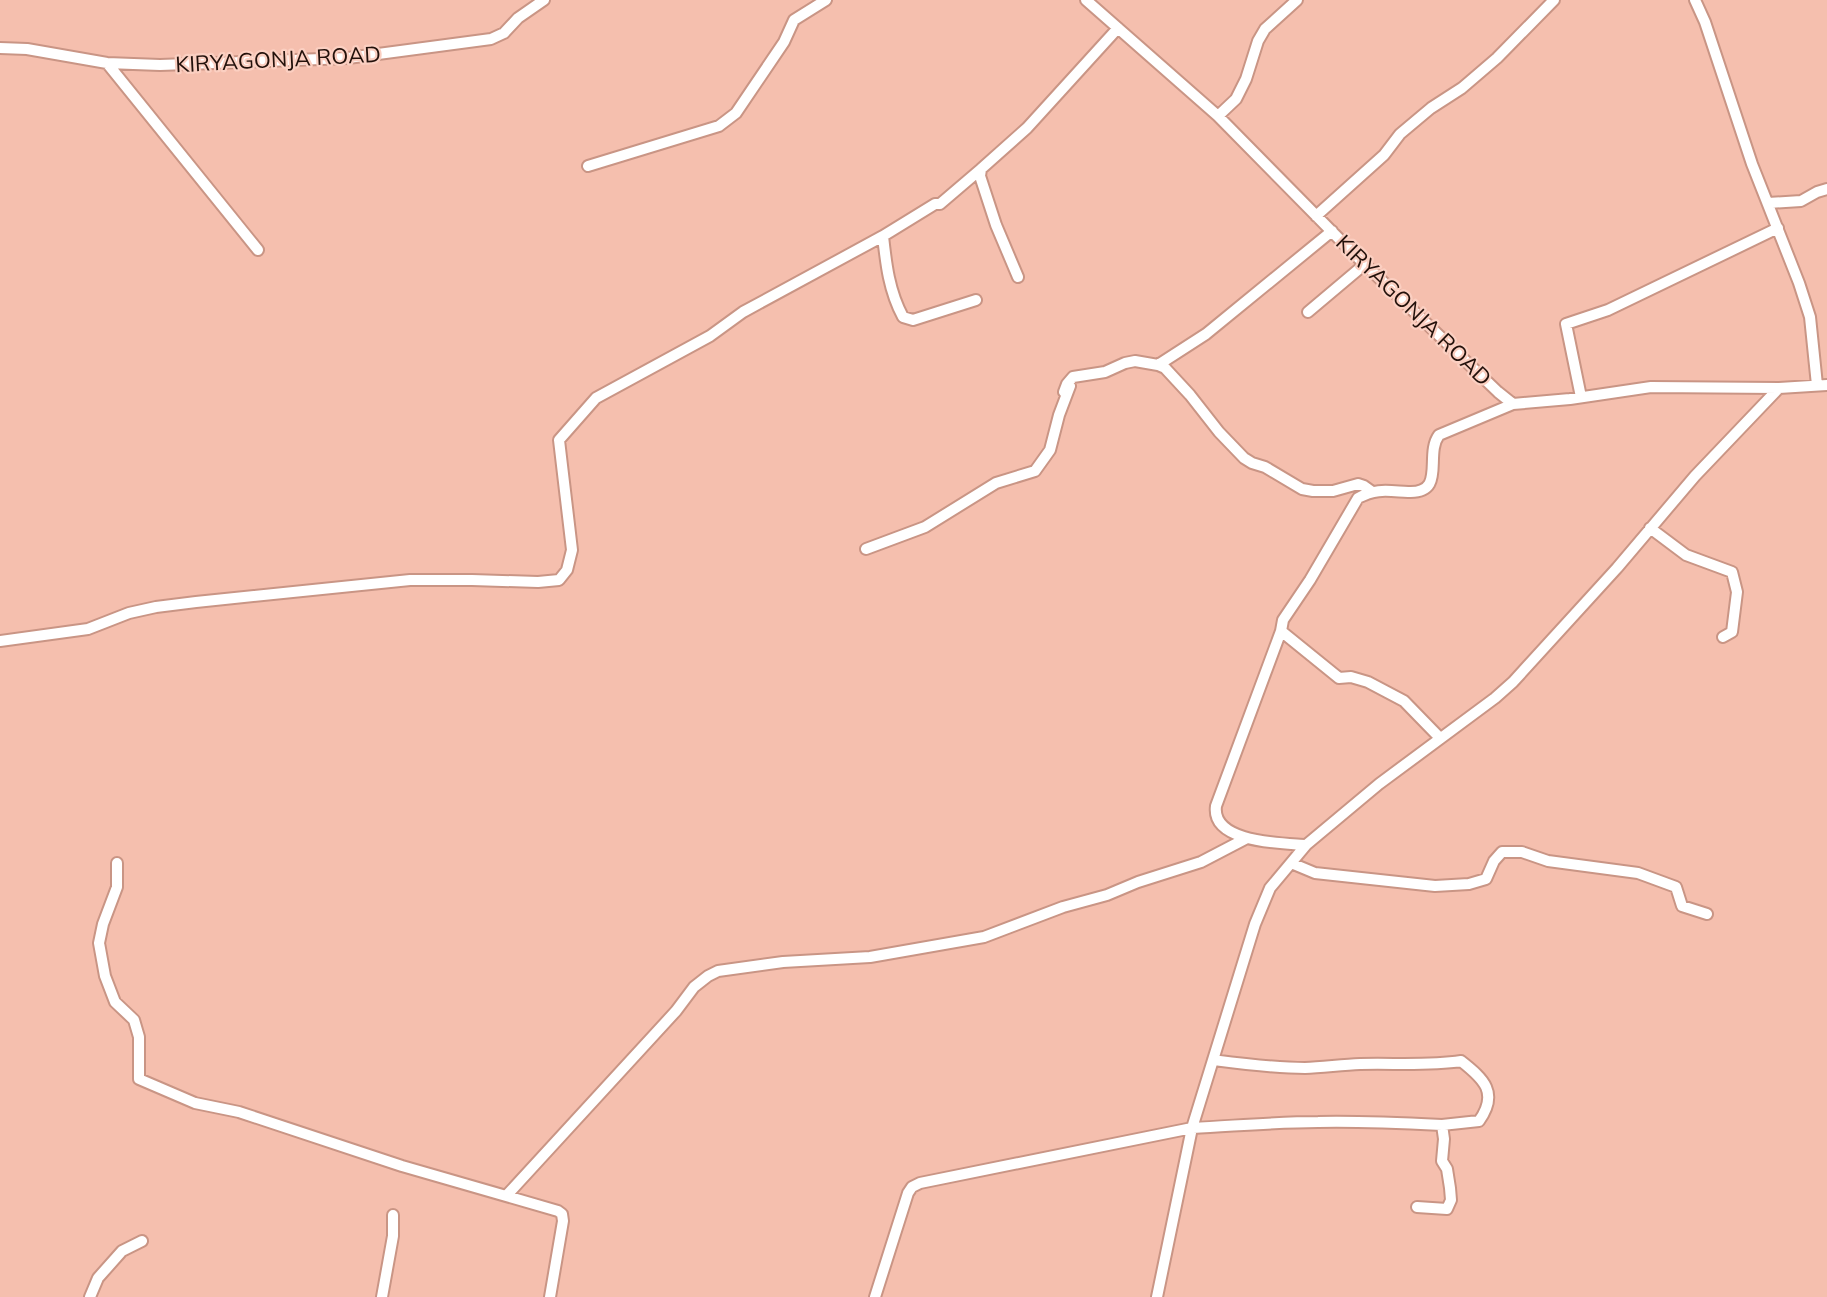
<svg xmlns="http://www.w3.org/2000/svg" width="1827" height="1297" font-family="Mulish,sans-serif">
<rect width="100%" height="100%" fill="#f5bfae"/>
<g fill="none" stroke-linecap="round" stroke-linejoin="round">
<!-- minor casing -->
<g stroke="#c99585" stroke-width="14">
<path id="minor" d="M1086,0L1218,116L1354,254L1498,392L1513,404L1570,399L1651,387L1779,388L1827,385
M1695,0L1705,22L1752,164L1799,283L1810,317L1817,385
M0,48L27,49L107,63L160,65L348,58L491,39L504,33L518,18L544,0
M107,63L258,250
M1218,116L1236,99L1246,79L1258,41L1265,29L1297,0
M588,166L719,126L736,113L784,42L794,20L826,0
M1768,203L1801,201L1817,192L1827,189
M1316,216L1384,155L1400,134L1431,108L1462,88L1497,58L1554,0
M883,236C886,264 889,291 903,317L913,320L976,300
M1018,277L996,225L980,176L981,169L1027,128L1118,28
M1308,312L1365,264
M1158,365L1206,334L1332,231
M1064,392L1067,384L1073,377L1105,372L1125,363L1135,361L1158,365L1165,368L1190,395L1219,432L1244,458L1252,463L1265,467L1302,489L1313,491H1333L1358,484L1364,486L1371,491
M1581,397L1566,324L1608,310L1778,228
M1650,528L1686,555L1732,572L1737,592L1732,632L1723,637
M866,549L925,527L996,483L1035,471L1050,450L1059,415L1070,386
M1281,631L1339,678L1351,677L1368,682L1404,701L1440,738
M0,641L88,629L129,613L156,607L196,602L410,580H472L538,582L559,580L567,570L572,550L559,440L596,398L710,336L743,312L883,236L935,204H940L981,169
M1306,845C1282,843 1211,843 1216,806L1281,631L1283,620L1310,580L1358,498C1376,488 1388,491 1408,492C1447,494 1424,455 1439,435L1513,404
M117,863V887L103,924L99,943L105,976L115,1002L134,1020L139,1037V1079L195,1103L239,1112L402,1166L558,1211L562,1214L563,1221L550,1297
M1291,863L1315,873L1435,886L1469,884L1486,879L1494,861L1502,852H1522L1548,861L1638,873L1676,887L1682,906L1707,914
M1213,1060C1244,1064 1274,1068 1305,1068C1323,1067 1342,1065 1360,1064C1394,1063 1428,1066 1461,1061C1484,1079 1499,1093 1479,1121L1442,1125
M1193,1128C1234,1126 1276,1122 1318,1122C1359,1121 1401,1123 1442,1125L1444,1139L1442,1161L1447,1169L1450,1188L1451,1200L1447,1209L1417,1207
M507,1195L676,1011L694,987L708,976L718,971L783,962L870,957L984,937L1063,907L1107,895L1138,882L1201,862L1247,838
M90,1297L98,1278L122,1251L142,1241
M382,1297L393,1236V1215
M875,1297L908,1193L912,1187L920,1183L1192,1128
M1157,1297L1192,1128L1255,924L1270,888L1306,845L1379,784L1495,698L1513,682L1617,568L1695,476L1779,388"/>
</g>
<!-- minor -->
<use href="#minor" stroke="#fff" stroke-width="10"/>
</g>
<g text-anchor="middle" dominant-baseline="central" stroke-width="4.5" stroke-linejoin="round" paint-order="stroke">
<!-- street labels -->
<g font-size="22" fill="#23110b" stroke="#fbcfc1">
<text transform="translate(278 59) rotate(-3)">KIRYAGONJA ROAD</text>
<text transform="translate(1414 310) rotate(44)">KIRYAGONJA ROAD</text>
</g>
</g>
</svg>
